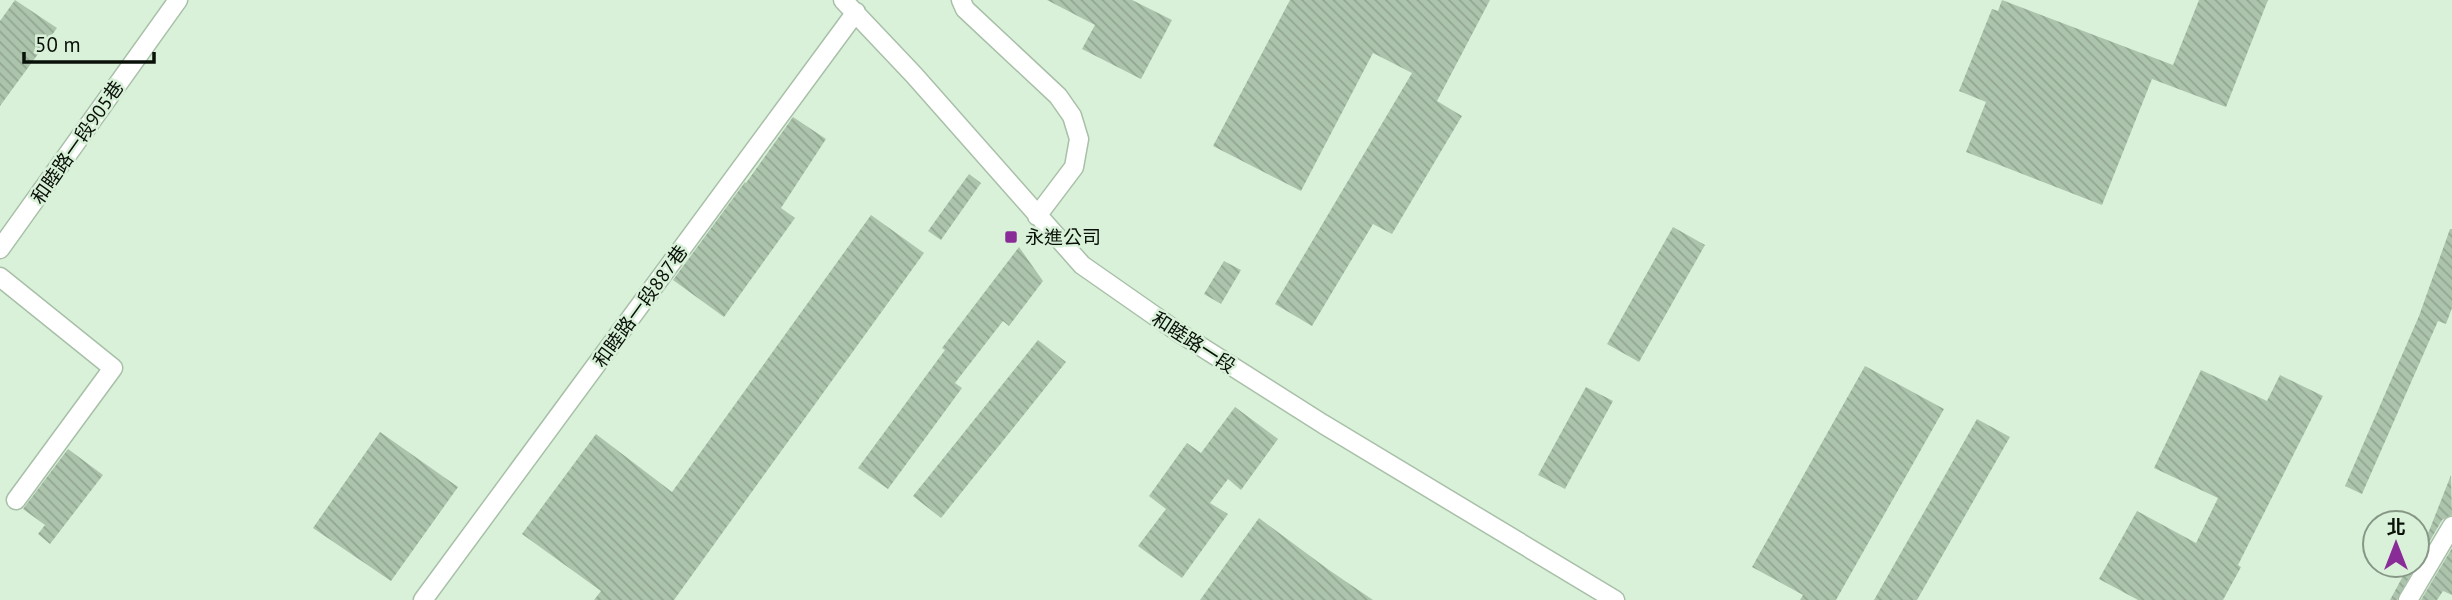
<svg xmlns="http://www.w3.org/2000/svg" width="2452" height="600" font-family="'PT Sans','Noto Sans TC',sans-serif">
<defs>
<pattern id="building-back-hatch" width="6" height="6" patternUnits="userSpaceOnUse" patternTransform="scale(1.75)"><rect width="6" height="6" fill="#acc3ac"/><path d="M-1 5l2 2M0 0l6 6M5-1l2 2" fill="none" stroke="#92a692"/></pattern>
</defs>
<rect width="100%" height="100%" fill="#daf1d9"/>
<!-- building -->
<path fill="url(#building-back-hatch)" d="M15,0L57,28L0,106V21Z
M1047,0H1132L1172,20L1141,79L1082,49L1095,25Z
M1290,0H1490L1437,101L1462,116L1392,234L1373,224L1312,326L1275,304L1412,73L1373,53L1301,191L1213,146Z
M2002,0L2173,65L2199,0H2268L2226,107L2152,79L2102,205L1966,152L1986,102L1959,91L1992,9L1998,11Z
M793,117L826,139L781,208L795,218L724,317L673,280L745,182L746,183Z
M969,174L981,183L941,240L928,231Z
M871,215L924,253L674,600H594L601,591L522,534L596,434L672,492Z
M1673,227L1705,245L1639,362L1607,344Z
M2450,229H2452V308L2446,324L2438,321L2362,494L2345,486L2419,316Z
M1019,247L1043,281L1009,326L1003,321L955,383L962,388L888,489L858,468L945,350L942,348Z
M1224,261L1241,270L1221,304L1204,294Z
M1038,340L1066,362L941,518L913,496Z
M1865,366L1944,409L1836,600H1800L1803,595L1752,567Z
M2201,370L2267,401L2280,375L2323,396L2238,565L2241,567L2223,600H2138L2099,579L2137,511L2196,543L2218,498L2154,468Z
M1586,387L1613,401L1565,489L1538,475Z
M1235,407L1278,439L1241,490L1228,479L1210,503L1228,514L1182,578L1138,546L1166,509L1149,496L1187,443L1201,453Z
M1977,419L2010,437L1917,600H1874Z
M380,432L458,487L391,581L313,528Z
M68,449L103,475L50,544L38,534L45,525L23,509Z
M2451,475L2452,515L2442,520L2417,563V552L2429,531Z
M1259,518L1329,570L1373,600H1200Z
M2452,548V595L2443,591L2437,600H2421Z
M2409,565H2416L2397,600H2390Z"/>
<g fill="none" stroke-linecap="round" stroke-linejoin="round">
<!-- minor casing -->
<g stroke="#a8bfa8" stroke-width="21">
<path id="minor" d="M843,0L914,75L1082,265L1178,332L1323,424L1615,600
M961,0L965,9L1058,96L1072,116L1079,139L1074,167L1037,216
M0,249L178,0
M0,277L113,368L16,500
M423,600L856,12
M2408,600L2452,526"/>
</g>
<!-- minor -->
<use href="#minor" stroke="#fff" stroke-width="18"/>
</g>
<!-- markers -->
<rect fill="#892c97" stroke="#daf1d9" stroke-width="2.5" x="1004" y="230" width="14" height="14" rx="3.5"/>
<g text-anchor="middle" dominant-baseline="central" stroke-width="5" stroke-linejoin="round" paint-order="stroke">
<!-- street labels -->
<g font-size="19" fill="#081008" stroke="#daf1d9">
<text transform="translate(77 142) rotate(-55)">和睦路一段905巷</text>
<text transform="translate(640 306) rotate(-54)">和睦路一段887巷</text>
<text transform="translate(1194 342) rotate(33)">和睦路一段</text>
</g>
<!-- poi labels -->
<g font-size="19" fill="#081008" stroke="#daf1d9" text-anchor="start">
<text x="1025" y="237">永進公司</text>
</g>
</g>
<!-- north arrow -->
<g transform="translate(2396 544)"><circle r="33" fill="#daf1d9" stroke="#869785" stroke-width="2"/>
<path d="M0-5L12 26L0 18L-12 26Z" fill="#892c97"/>
<text y="-10" font-size="19" font-weight="bold" text-anchor="middle" fill="#081008">北</text>
</g>
<!-- scale -->
<path d="M24 52v10h130v-10" fill="none" stroke="#081008" stroke-width="3.5"/>
<text x="35" y="52" font-size="21" fill="#081008" stroke="#daf1d9" stroke-width="5" paint-order="stroke">50 m</text>
</svg>
